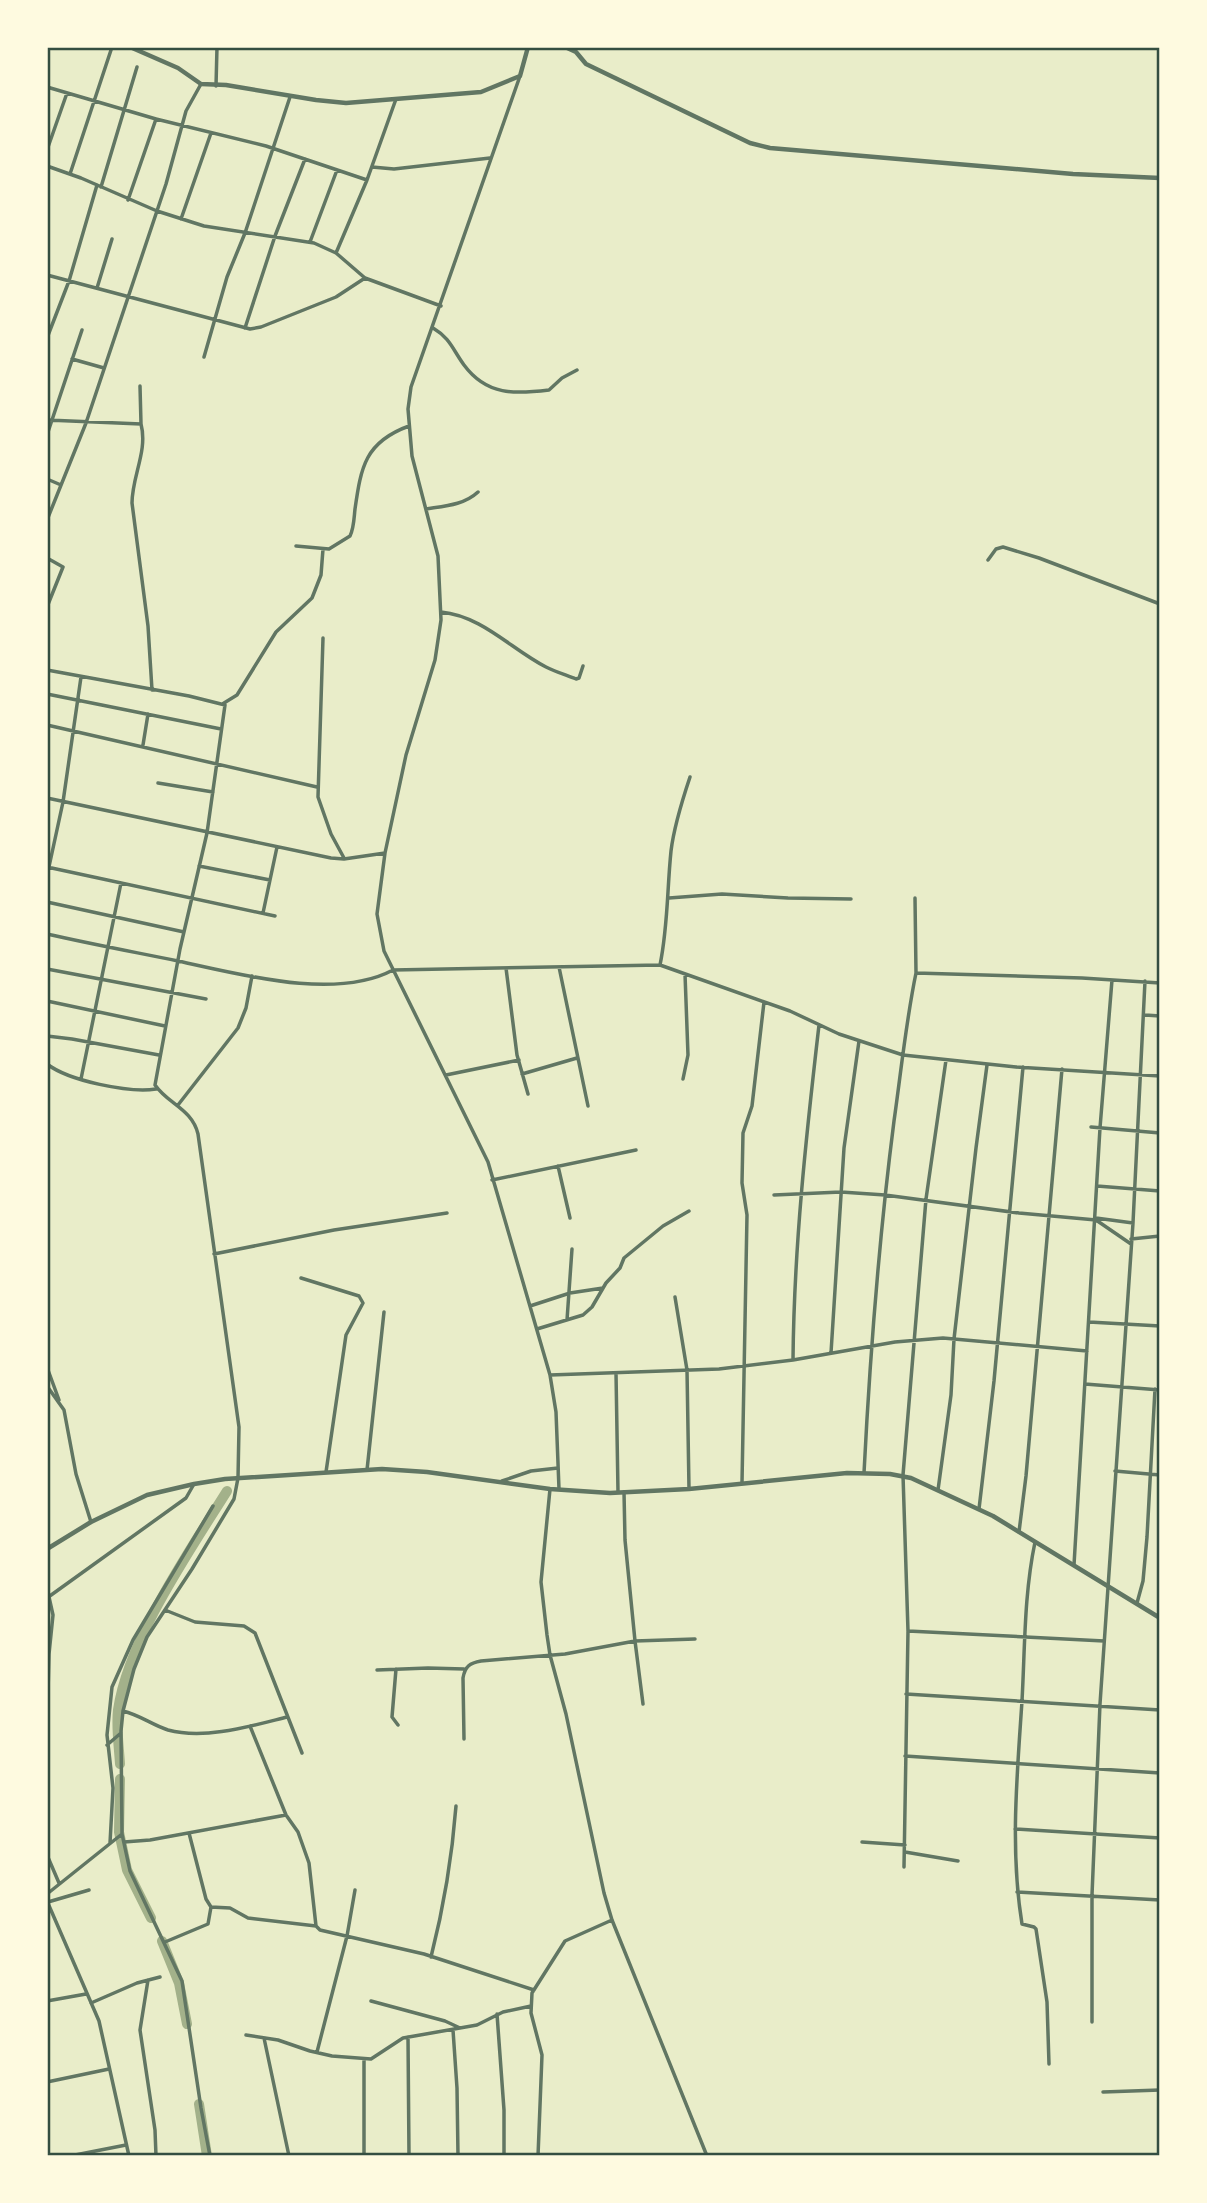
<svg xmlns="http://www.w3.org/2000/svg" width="1207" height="2203" font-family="Helvetica,sans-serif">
<rect width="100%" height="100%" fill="#e9edc9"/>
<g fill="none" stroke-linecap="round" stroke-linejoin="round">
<!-- canal -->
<path stroke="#a3b18a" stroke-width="10" d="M120,1764C119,1747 116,1727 118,1710C128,1640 189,1552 227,1491
M120,1779L119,1832L127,1870L151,1918
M162,1941L179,1983L187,2024
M199,2104L207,2156"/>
<!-- minor -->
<path stroke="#617663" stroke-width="3.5" d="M520,76L411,387L408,409L412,456L438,556L441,620L435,660L406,755L385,853L377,914L384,951L488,1162L550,1375L556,1412L559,1489
M216,86L217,47
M47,87L156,119L266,146L367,180
M47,150L67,93
M47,166L81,178L157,211L204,226L314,243L336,253L365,278L441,306
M372,167L394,169L490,158
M70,174L112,47
M101,187L137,67
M128,200L156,119
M181,219L211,133
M310,242L337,170
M336,253L367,180L396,99
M47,275L250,329L261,327L336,297L365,278
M97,288L112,239
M245,328L275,236L305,159
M433,328C450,338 453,350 464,365C487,396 515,394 549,390L562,378L577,370
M47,338L69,281L97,185
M204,357L227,277L245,233L290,97
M72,359L104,368
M47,420L141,424L140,386
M141,424C148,451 132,476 132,503L148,626L152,690
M47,435L82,330
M47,479L61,485
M426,509C445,506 464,505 478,492
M47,520L86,423L166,184L186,111L201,84
M296,546L329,549L350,536C354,528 354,518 355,509C361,467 365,442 409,426
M47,558L63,567L47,607
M988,560L996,549L1003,547L1039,558L1160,604
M441,612C482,616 511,649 546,667C556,672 566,675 576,679L579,678L583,666
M323,638L318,797L331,834L344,858
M47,670L189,696L225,705L207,833L180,949L155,1085C168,1104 192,1109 198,1134L239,1427L238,1478L234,1499L192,1569L147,1637L134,1669L123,1711L121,1731L122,1834L130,1871L182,1981L201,2108L210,2156
M47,694L221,729
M224,703L237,695L276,632L312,598L321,575L323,549
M47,725L317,787
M143,745L148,714
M158,783L213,792
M47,798L331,858L344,859L385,853
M199,866L270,880
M47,867L275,916
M47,876L63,802L81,677
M669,898L722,894L788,898L851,899
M915,898L916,973
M47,902L184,932
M263,913L277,847
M47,934C91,944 134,952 178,961C239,974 335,1001 393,970L660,965L790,1011L839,1034L903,1055L1016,1067L1160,1076
M660,965C668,927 667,890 671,851C674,826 682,801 690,777
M559,967L588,1106
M506,968L517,1055L528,1094
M47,969L206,999
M47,1001L165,1026
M1145,1015L1160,1016
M47,1036L72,1039L159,1055
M47,1064C69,1081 129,1093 156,1089
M522,1074L577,1058
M446,1075L519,1060
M81,1079L121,883
M683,1079L688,1055L685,974
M178,1105L238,1028L246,1008L252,976
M1091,1127L1160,1133
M558,1166L570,1218
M492,1180L636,1150
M1097,1186L1160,1191
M774,1195L841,1192L885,1195L1019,1213L1096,1220L1131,1244
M1096,1218L1133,1223
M1131,1239L1160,1236
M214,1254L334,1230L447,1213
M301,1278L359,1296L363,1303L346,1335L326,1472
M675,1297L687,1370L689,1489
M530,1306L570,1293L603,1288
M567,1320L572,1249
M1089,1322L1160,1326
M537,1329L583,1315L592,1307L606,1283L620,1268L624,1258L663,1226L689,1211
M831,1353L844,1148L859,1041
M793,1360C794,1247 806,1137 819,1025
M48,1370L59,1400
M616,1373L618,1492
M550,1375L719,1369L793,1360L895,1342L943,1338L1087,1351
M1085,1384L1160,1390
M47,1386L64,1410L76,1474L91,1522
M367,1470L384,1312
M1115,1471L1160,1475
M864,1473C870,1355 879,1238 894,1121C901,1072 906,1021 916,973L1082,978L1160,983
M502,1481L531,1471L558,1468
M742,1483L747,1215L742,1183L743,1133L752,1106L764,1002
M550,1489L541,1582L547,1635L550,1655L566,1714L604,1893L612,1920L707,2156
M938,1490L951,1395L954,1339L976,1148L987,1065
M979,1509L994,1381L1023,1067
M1019,1532L1026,1476L1062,1069
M1035,1542C1024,1595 1025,1647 1022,1701C1017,1776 1010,1850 1022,1924L1034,1927L1036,1929L1047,2002L1049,2064
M1074,1565L1100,1128L1112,980
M47,1598L186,1498L194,1484
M1137,1603L1143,1581L1147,1537L1155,1389
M165,1610L195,1622L244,1626L255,1633L302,1753
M908,1631L1104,1641
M396,1669L392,1717L398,1725
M377,1670L428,1668L464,1669
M906,1694L1160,1710
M643,1704L635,1641L695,1639
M123,1711C140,1715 152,1725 168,1730C205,1740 251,1726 287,1717
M250,1726L286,1815L298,1832L309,1863L316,1926L320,1930L424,1954L534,1990
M47,1732L49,1654L53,1615L49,1597
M464,1739L463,1678C465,1666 470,1663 481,1661L565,1654L635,1641L625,1540L624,1492
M107,1745L121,1733
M905,1756L1160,1773
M1015,1829L1160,1838
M189,1833L206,1899L211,1907L230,1908L248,1918L316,1926
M124,1842L150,1840L286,1815
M862,1842L905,1845
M110,1843L113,1788L107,1735L112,1687L133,1640L213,1506
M905,1852L958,1861
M47,1855L59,1883
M904,1867L908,1631L903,1475L926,1199L946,1060
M1017,1892L1160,1900
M47,1894L122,1834
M47,1901L99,2021L129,2156
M48,1902L89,1890
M165,1942L208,1924L211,1907
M431,1957C444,1906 452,1858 456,1806
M148,1980L140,2030L155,2130L156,2156
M47,2001L86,1994
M371,2001L445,2021L460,2028
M91,2003L137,1983L160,1977
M497,2014L504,2110V2156
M1092,2022V1895L1100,1704L1133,1223L1145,981
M453,2030L457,2088L458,2156
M246,2035L278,2040L310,2051L332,2056L371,2059L403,2038L477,2025L503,2012L531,2006
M408,2037L409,2156
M264,2038L289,2156
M317,2052L347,1936L355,1890
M364,2059V2156
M47,2082L109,2069
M1103,2092L1160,2090
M70,2156L126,2145
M538,2156L542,2055L531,2013L532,1993L565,1941L612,1920"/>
<!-- tertiary -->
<path stroke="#617663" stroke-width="4.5" d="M130,47L178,68L201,84L226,85L316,100L346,103L481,92L520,76L528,47
M565,47L576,52L586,64L750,143L770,148L1073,174L1160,178
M47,1549L91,1522L147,1495L194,1484L225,1479L382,1469L427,1472L550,1489L610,1493L689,1489L847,1473L890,1474L911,1478L993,1516L1160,1618"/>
</g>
<!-- border -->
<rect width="1207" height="2203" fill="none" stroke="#fefae0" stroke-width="98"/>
<rect x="49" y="49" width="1109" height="2105" fill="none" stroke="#344e41" stroke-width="2.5"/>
</svg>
